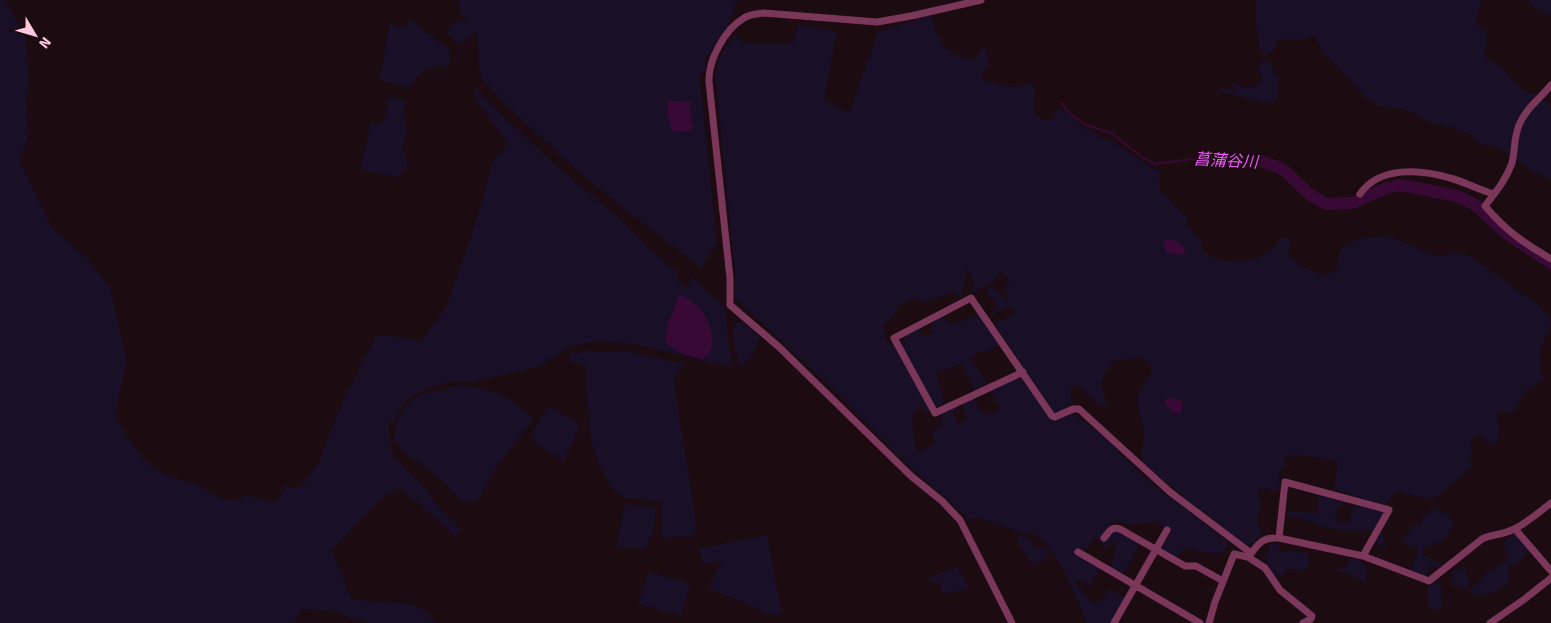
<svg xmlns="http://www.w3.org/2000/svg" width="1551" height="623" font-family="Signika,'Noto Sans JP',sans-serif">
<rect width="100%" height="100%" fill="#1c0c12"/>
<!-- green -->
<path fill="#190f26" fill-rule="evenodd" d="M0,0H5L26,38L29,81L26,102L28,138L19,159L51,226L91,262L110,288L127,361L115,414C126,435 135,454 156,469C166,476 186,480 199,486C218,494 225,507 248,495L270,502L277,501L286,486L295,489L304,484L317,465L343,401L377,335L408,338L421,342L446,307L474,228L492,163L508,143L476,100L474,90L476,88L500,113L552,162L618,217L665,263L678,271V281L686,289L691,277L724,307L727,324L728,341L733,366L718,364L634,344L599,341L569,347L540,366L474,382H450L429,388L407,399L396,416L395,422L388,423L393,455L425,488L436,504L462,530L455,536L400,487L380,500L332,550L351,599L414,605L424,611L436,623H369L349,617L337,611L301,609L294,623H0Z
M460,0H737L733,14L730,16C731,29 720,35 714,45C711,49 710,53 709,57L705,54V71L699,75L717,242L701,268L597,187L558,153L515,113L484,81L479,70L478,36L476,32L467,38L460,45L449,35V27L455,22L467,19L459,11Z
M1256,0H1483L1478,12L1476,25L1486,31L1487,43L1484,56L1500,66L1521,89L1534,94L1551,105V180L1532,171L1521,162L1494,146L1482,145L1476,141L1474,136L1443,125L1432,124L1420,116L1403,109L1382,107L1364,96L1343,72L1326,56L1313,35L1305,39L1278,40L1275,49L1267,55L1261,53L1256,26Z
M1528,0H1551V16C1543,10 1532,10 1528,0Z
M930,15C939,40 944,56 974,59L985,45L989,65L981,74L983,80L1012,87L1034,83L1035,117L1047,121L1054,118L1057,109L1063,110L1085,129L1116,143L1150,167L1159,171L1160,190L1188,219L1186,227C1194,231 1195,238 1202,242V252C1208,254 1215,259 1221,260C1240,264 1272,259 1280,239L1285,237L1290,238L1291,241L1288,252C1296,267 1310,270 1325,276C1342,269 1336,261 1342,247L1359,239L1389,236L1439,257L1451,252L1469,255L1541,307L1550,318L1551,327L1549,334L1544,336L1545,342L1539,350L1541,365L1539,371L1544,377V380L1534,387L1527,388L1516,410L1508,413L1501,411L1496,414C1499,424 1501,434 1496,444L1489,443L1479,435L1470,440L1473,452L1468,459L1472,466L1437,497C1426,499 1409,496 1400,490L1392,495L1390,500L1385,504L1368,501L1334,489L1338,461L1300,455L1287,456L1283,460V467L1279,472L1280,487L1278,490C1271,492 1266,486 1257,490L1261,505L1257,521L1262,532L1251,545L1243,543L1143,464C1139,454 1144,443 1144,433C1142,420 1135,408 1139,394C1141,386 1151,379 1151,370C1151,363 1145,359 1140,356L1133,359L1114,360C1099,380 1098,382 1108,405L1101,408L1081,388L1076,385L1070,389L1071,403L1068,410L1106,438L1145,478L1226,540L1228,543L1223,553C1211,554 1197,552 1187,547L1174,558L1160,549L1171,533L1157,522L1129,525L1115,520L1106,530H1115L1140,543L1129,564L1121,574L1111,569L1116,543L1111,540L1107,549L1095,537L1083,552L1097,565L1098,572L1090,585L1076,579L1077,584L1091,602H1098L1110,590L1125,597L1111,623H1087L1062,566L1040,536L1007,528L981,518L967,520L965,515L899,457L837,393L735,298V271L715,73C718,58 725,47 735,35L745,44H792L799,24L837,32L824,100L849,113L878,32ZM967,269L974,282L971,293C983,288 995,283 1001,271L1011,282L1001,289L1006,290L1008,295L1007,298L1002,296L994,286L986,291L998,307L992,313L994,315L1009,305L1014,311L1011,317L999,320L995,325L1027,373L979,394L980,396L991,392L1000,407L998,412L988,415L983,413L973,398L962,403L967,418L963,423H958L953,412L957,410L958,404L941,412L942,425L932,432L935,443L919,452C912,443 915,440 913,430C911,419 911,412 921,406L925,414L935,406L945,404L936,374C946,368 952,368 961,364L975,389L987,384L971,359L978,352H986L1001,345L980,314C969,316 961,323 949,325L944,315L933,321L932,335H922L919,327L907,334L903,342H893L887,344L883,326L896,313L897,307L913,298L924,302L954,293L958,297L961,296Z
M411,20L448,49L451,59L447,68L439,65L423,71L408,88L379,80L390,22L403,29Z
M1262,61H1268C1277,71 1279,85 1278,98L1270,103L1262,102L1219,91L1213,92C1222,87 1228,88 1238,92V91L1232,85V82L1247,88H1255L1262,80L1263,76L1258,70Z
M388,98L405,99L403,116L408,133L402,144L408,166L399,177L360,170L371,122L379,125L387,115Z
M738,322H744L759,336L753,356L741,367C735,354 733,339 734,324Z
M586,350L595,352L626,351L685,364L677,373L674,382L697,531L693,536L662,538V501L624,498L612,489L599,464L591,441L585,366L570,361L571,352L578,353Z
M461,386C496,389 507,395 533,418L493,472L478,501L464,503C455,494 447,485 437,476C428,468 401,452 396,442C393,436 395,429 397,424C407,392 432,390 461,386Z
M549,406L580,424L564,462L533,441L532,432Z
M1323,493L1348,500L1346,504L1341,503L1335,513L1336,520L1348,523L1355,504L1384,512L1379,525L1386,544L1384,548L1376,542L1371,530C1357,531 1343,531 1330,528C1315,526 1302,516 1287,516L1289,511L1317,513L1318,499Z
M625,504L656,508L652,538H649L647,548H616Z
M1436,509L1447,513L1453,522C1449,539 1440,545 1423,547V555L1444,565L1442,568L1431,565L1425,578L1410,572L1419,550L1401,543L1414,524L1420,526L1423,518L1430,510Z
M1516,533L1529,550L1517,566L1511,565L1508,569L1510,582L1489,595L1482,594L1473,595L1470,590L1487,572L1499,566L1509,557L1503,551L1506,547L1503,544L1508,538Z
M1025,534C1031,542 1034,548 1045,548L1049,555L1044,561L1031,565L1016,537Z
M767,535L782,614L769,615L756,608L708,588L722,561L702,564L700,548Z
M1271,542L1280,545L1279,552L1292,550L1307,554L1309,561L1308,570L1286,569L1283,575H1274L1266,559Z
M1352,557L1365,564L1367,582C1354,579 1351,572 1337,572L1335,569L1346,568Z
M1464,566L1470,583L1465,589L1453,585L1452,571Z
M958,567L969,589L942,594L940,583L928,581L927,578Z
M648,571L690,584L681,616L638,604Z
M1438,581L1442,590L1440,599L1443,604L1441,609L1432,610L1428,602L1427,588Z"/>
<!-- water -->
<path fill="#380934" d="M668,101L689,102L693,128L689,131L672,132L668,116Z
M1165,239L1175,240L1184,247L1185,253L1180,255L1166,252L1163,242Z
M679,295C703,303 718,330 710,354L702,359C688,356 676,352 665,342L668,324Z
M1172,398L1182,401L1183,407L1180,413H1174L1164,404L1166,399Z"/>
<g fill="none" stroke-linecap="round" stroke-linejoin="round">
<!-- stream -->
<path stroke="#380934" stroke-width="2" d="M1062,103L1069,113L1084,124L1113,134L1143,158L1156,164L1191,159L1220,163L1247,160L1260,161"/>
<!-- river -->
<path stroke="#380934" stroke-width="12" d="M1260,161L1278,167L1285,171L1309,194L1326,204L1352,203L1387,188L1401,185L1457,196L1474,204L1507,234L1551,263"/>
<!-- street -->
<path stroke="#7b375a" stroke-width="7" d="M981,0L911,16L877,22L764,13C757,14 750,14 744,18C725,29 708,60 709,82L730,278V305L779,347L911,476L942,501L960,520L1012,623
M1551,85C1540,99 1526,108 1519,125C1514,137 1515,150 1512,163C1506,180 1495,193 1485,206C1506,231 1524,243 1551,259
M1360,194C1379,166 1421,169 1450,178C1465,182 1479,190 1494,194
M1023,372L935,413L894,338L971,298L1052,416L1055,417L1073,409H1079L1170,492L1251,553
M1515,529L1551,571
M1104,538C1109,532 1111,526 1120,529L1185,566H1196L1223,581
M1279,538L1285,482L1389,510L1363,556
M1078,552L1200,623
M1248,557C1259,544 1261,537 1279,538L1363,556L1429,581L1482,539C1492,534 1502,535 1512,530C1526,524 1539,512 1551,503
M1114,623L1167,530
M1209,623L1215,602L1234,554L1248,557L1265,568L1280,590L1312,616L1311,619L1303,623
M1490,623L1526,598L1551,578"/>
</g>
<g text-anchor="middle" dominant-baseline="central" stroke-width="4.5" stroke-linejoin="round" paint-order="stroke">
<!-- water labels -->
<g font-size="16" font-style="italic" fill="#ee58fc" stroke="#1c0c12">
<text transform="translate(1226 161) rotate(3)">菖蒲谷川</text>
</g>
</g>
<!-- north arrow -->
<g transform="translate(35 35) rotate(128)" stroke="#1c0c12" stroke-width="4" paint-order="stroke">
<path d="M0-4L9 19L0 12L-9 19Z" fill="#fec8e0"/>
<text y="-8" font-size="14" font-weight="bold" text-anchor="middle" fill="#fec8e0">N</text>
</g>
</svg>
